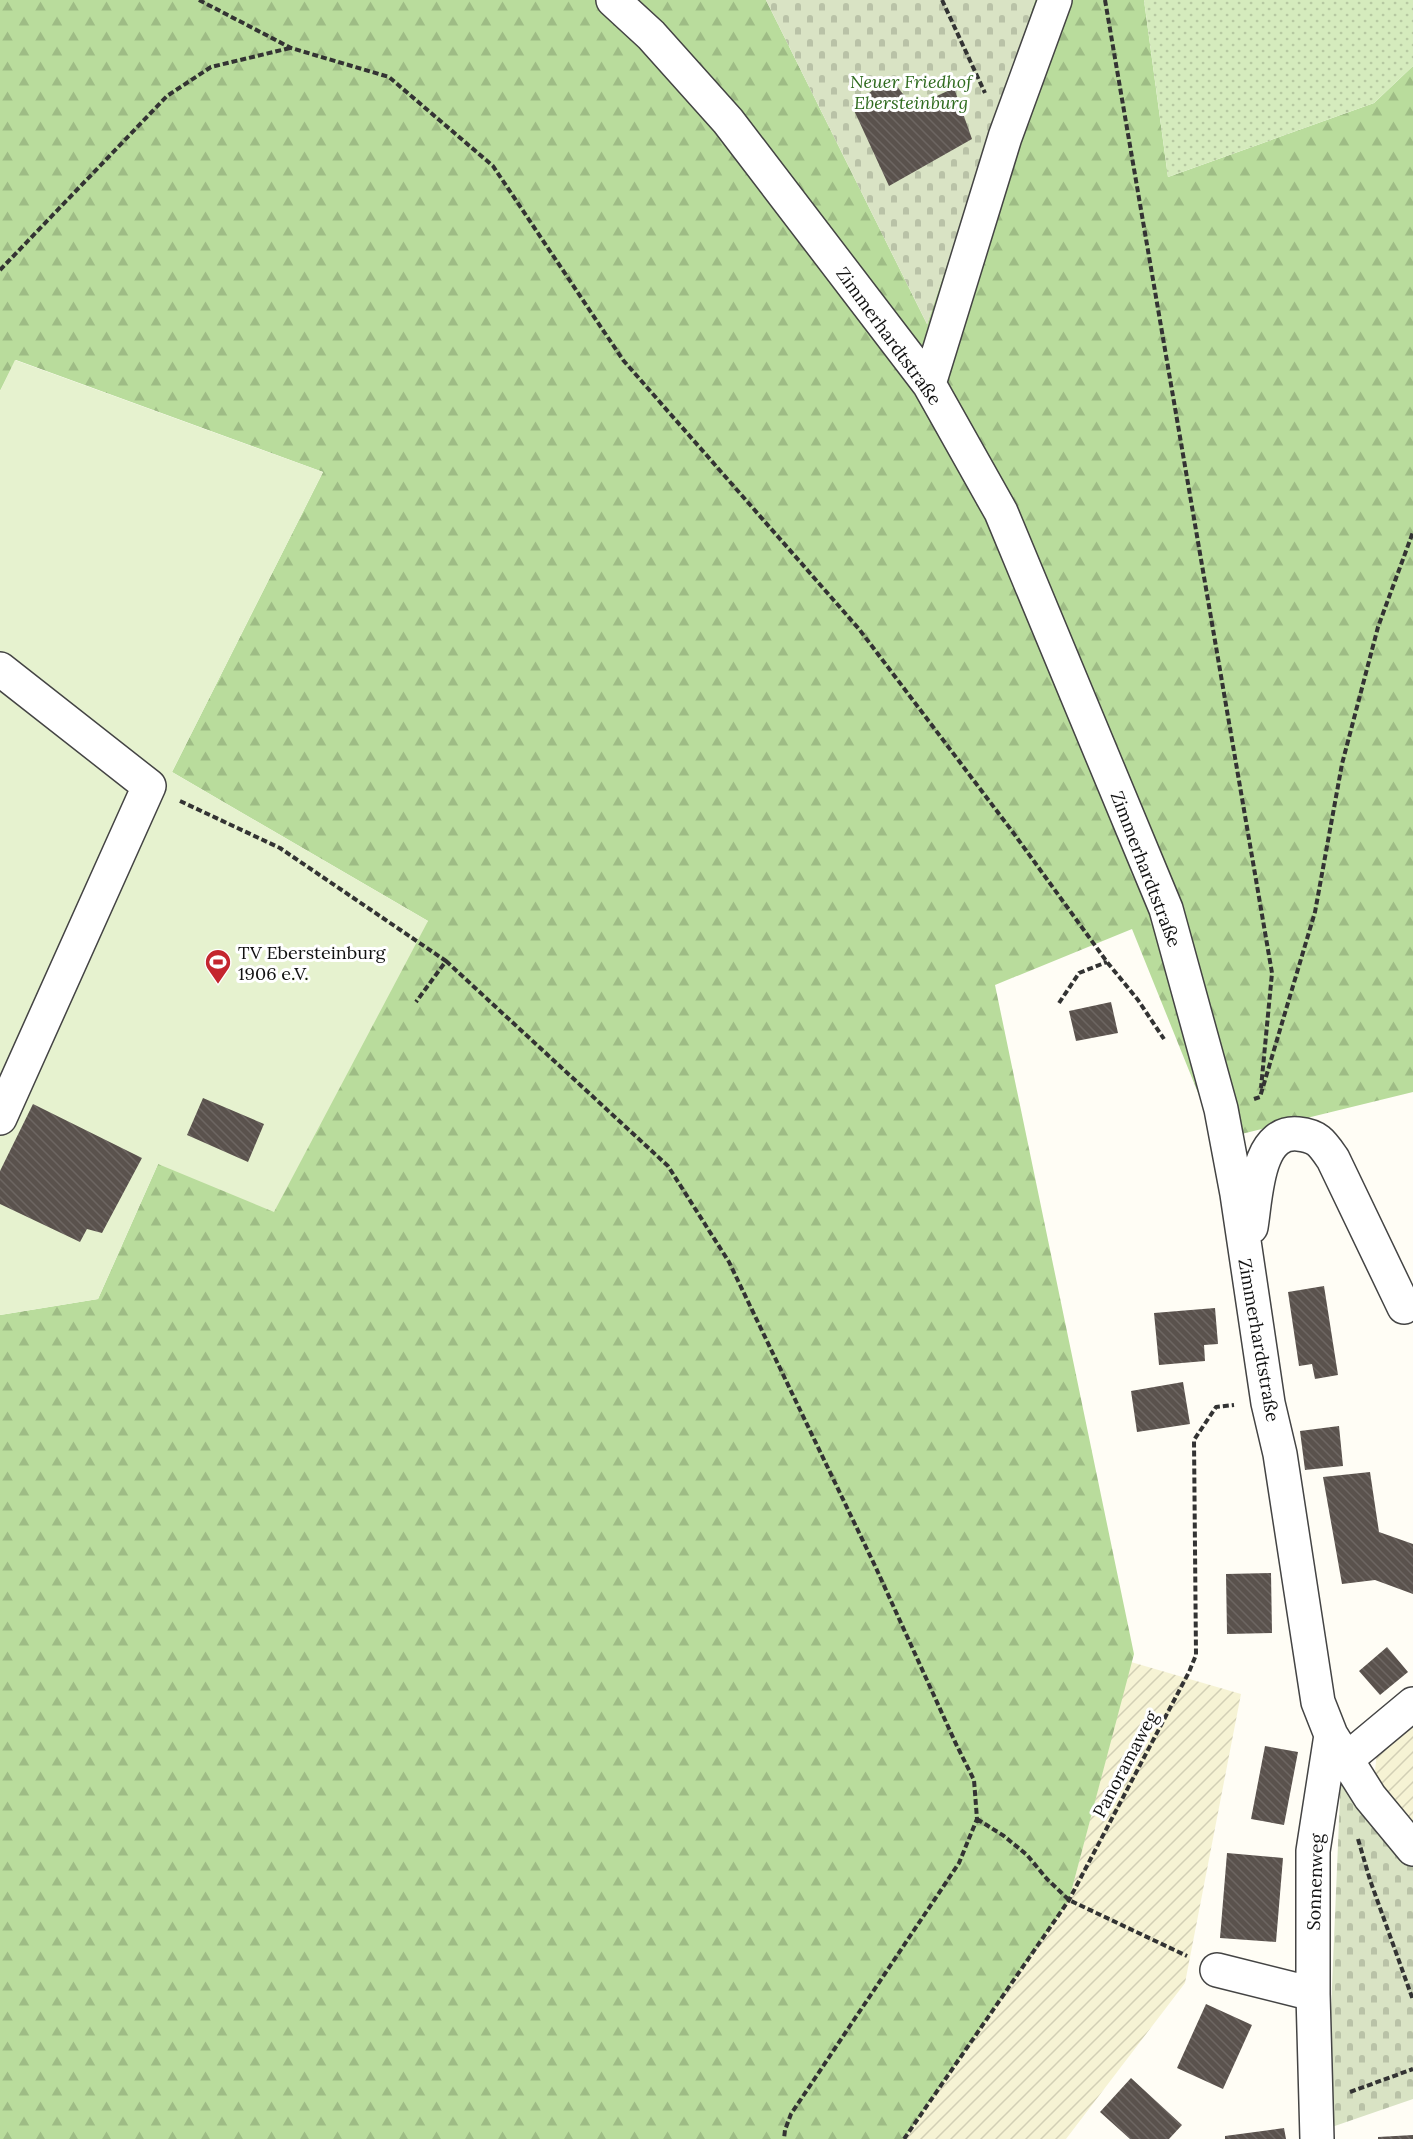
<svg xmlns="http://www.w3.org/2000/svg" width="1413" height="2139" font-family="Lora,serif">
<defs>
<pattern id="farmland-furrows" width="10" height="10" patternUnits="userSpaceOnUse" patternTransform="scale(1.5)"><rect width="10" height="10" fill="#f6f3d4"/><path d="M-1 1l2-2M0 10L10 0M9 11l2-2" fill="none" stroke="#d2cfb5"/></pattern>
<pattern id="forest-firs" width="22" height="20" patternUnits="userSpaceOnUse" patternTransform="scale(1.5)"><rect width="22" height="20" fill="#b9dc9c"/><path d="M5 1l3.5 6h-7zM16 11l3.5 6h-7z" fill="#9ebc85"/></pattern>
<pattern id="cemetery-stones" width="16" height="16" patternUnits="userSpaceOnUse" patternTransform="scale(1.5)"><rect width="16" height="16" fill="#d9e3c4"/><path d="M2 7V4a2 2 0 0 1 4 0v3zM10 15v-3a2 2 0 0 1 4 0v3z" fill="#b9c2a7"/></pattern>
<pattern id="garden-dots" width="8" height="8" patternUnits="userSpaceOnUse" patternTransform="scale(1.5)"><rect width="8" height="8" fill="#d5ebbd"/><path d="M2 2h.1M6 6h.1" fill="none" stroke="#b6c8a1" stroke-width="1.8" stroke-linecap="round"/></pattern>
<pattern id="building-back-hatch" width="6" height="6" patternUnits="userSpaceOnUse" patternTransform="scale(1.5)"><rect width="6" height="6" fill="#5a524d"/><path d="M-1 5l2 2M0 0l6 6M5-1l2 2" fill="none" stroke="#6d6662"/></pattern>
</defs>
<rect width="100%" height="100%" fill="#fffdf5"/>
<!-- farmland -->
<path fill="url(#farmland-furrows)" d="M1131,1662L1241,1694L1185,1983L1066,2139H904L1069,1900Z
M1413,1721V1827L1374,1779L1377,1753Z"/>
<!-- forest -->
<path fill="url(#forest-firs)" d="M0,0H766L927,324L1035,0H1144L1168,177L1374,103L1413,66V1092L1217,1140L1132,929L995,985L1134,1654L1069,1900L904,2139H0V1315L98,1299L158,1164L428,921L172,772L323,472L16,360L0,391Z"/>
<!-- cemetery -->
<path fill="url(#cemetery-stones)" d="M766,0H1035L927,325V324Z
M1341,1773L1413,1860V2099L1326,2129Z"/>
<!-- garden -->
<path fill="url(#garden-dots)" d="M1144,0H1413V66L1374,103L1168,177Z"/>
<!-- pitch -->
<path fill="#e6f2cf" d="M15,360L323,472L172,772L428,921L274,1212L158,1164L98,1299L0,1315V391Z"/>
<!-- building -->
<path fill="url(#building-back-hatch)" d="M890,77L913,107L954,88L972,139L889,186L852,106Z
M1111,1002L1118,1033L1076,1041L1069,1011Z
M203,1098L264,1124L248,1162L187,1135Z
M33,1104L142,1158L102,1233L87,1229L80,1242L0,1204V1171Z
M1324,1286L1338,1375L1315,1379L1312,1364L1299,1366L1288,1292Z
M1215,1308L1218,1344L1204,1345L1205,1361L1159,1365L1154,1313Z
M1183,1382L1190,1424L1137,1432L1131,1391Z
M1339,1426L1343,1466L1305,1470L1300,1431Z
M1370,1472L1379,1532L1413,1544V1594L1375,1580L1342,1584L1323,1477Z
M1271,1573L1272,1633L1227,1634L1226,1574Z
M1387,1647L1408,1672L1380,1695L1359,1671Z
M1265,1746L1298,1752L1284,1825L1251,1819Z
M1227,1853L1283,1858L1276,1942L1220,1938Z
M1206,2004L1252,2025L1223,2089L1177,2068Z
M1131,2078L1182,2125L1169,2139H1130L1100,2112Z
M1284,2128L1286,2139H1225V2136Z
M1413,2135V2139H1378V2137Z"/>
<g fill="none" stroke-linecap="round" stroke-linejoin="round">
<!-- minor casing -->
<g stroke="#444" stroke-width="36">
<path id="minor" d="M613,0L651,35L728,121L929,384L1001,512L1166,909L1221,1109L1237,1194L1268,1403L1280,1454L1318,1702L1331,1735L1370,1797L1413,1849
M929,384L1005,137L1055,0
M0,669L149,786L0,1118
M1251,1227C1256,1199 1256,1130 1298,1134C1318,1136 1322,1143 1333,1159L1404,1307
M1347,1759L1413,1704
M1217,1970L1313,1994
M1317,2139L1313,1994V1851L1331,1735"/>
</g>
<!-- path -->
<path stroke="#333" stroke-width="4" stroke-dasharray="6 3" stroke-linecap="butt" d="M199,0L291,48L389,77L493,166L623,360L859,629L1012,831L1107,962L1138,1000L1164,1039
M942,0L985,93
M1105,0L1272,973L1261,1088
M0,270L167,96L211,67L290,48
M180,801L280,848L446,961L416,1002
M446,961L668,1166L729,1262L876,1568L956,1744L974,1780L977,1819L959,1863L791,2114L785,2130L784,2139
M1059,1003L1079,973L1107,962
M1254,1099L1260,1097L1315,912L1342,764L1378,627L1413,532
M977,1819L1004,1836L1027,1855L1047,1879L1069,1900L1187,1956
M1358,1839L1370,1880L1413,2000
M1350,2092L1413,2069
M904,2139L1069,1900L1189,1672L1196,1655L1194,1440L1216,1407L1234,1405"/>
<!-- minor -->
<use href="#minor" stroke="#fff" stroke-width="33"/>
</g>
<!-- icons -->
<defs>
<g id="stadium-pin" transform="scale(1.35)"><path d="M0 17L-7.5 6A9.5 9.5 0 1 1 7.5 6Z" fill="#c4262e" stroke="#fff"/><path d="M0-5a6.5 5 0 1 0 0 10a6.5 5 0 1 0 0-10ZM-3.5-1.8h7v3.6h-7Z" fill="#fff"/></g>
</defs>
<g fill-rule="evenodd">
<use href="#stadium-pin" x="218" y="962"/>
</g>
<g text-anchor="middle" dominant-baseline="central" stroke-width="6" stroke-linejoin="round" paint-order="stroke">
<!-- park labels -->
<g font-size="18" font-style="italic" fill="#2f6b1f" stroke="#fff">
<text x="911" y="81">Neuer Friedhof<tspan x="911" dy="21">Ebersteinburg</tspan></text>
</g>
<!-- street labels -->
<g font-size="18" fill="#111" stroke="#fff">
<text transform="translate(889 336) rotate(54)">Zimmerhardtstraße</text>
<text transform="translate(1146 869) rotate(69)">Zimmerhardtstraße</text>
<text transform="translate(1259 1340) rotate(80)">Zimmerhardtstraße</text>
<text transform="translate(1125 1764) rotate(-62)">Panoramaweg</text>
<text transform="translate(1315 1882) rotate(-88)">Sonnenweg</text>
</g>
<!-- poi labels -->
<g font-size="18" fill="#111" stroke="#fff" text-anchor="start">
<text x="238" y="952">TV Ebersteinburg<tspan x="238" dy="21">1906 e.V.</tspan></text>
</g>
</g>
</svg>
